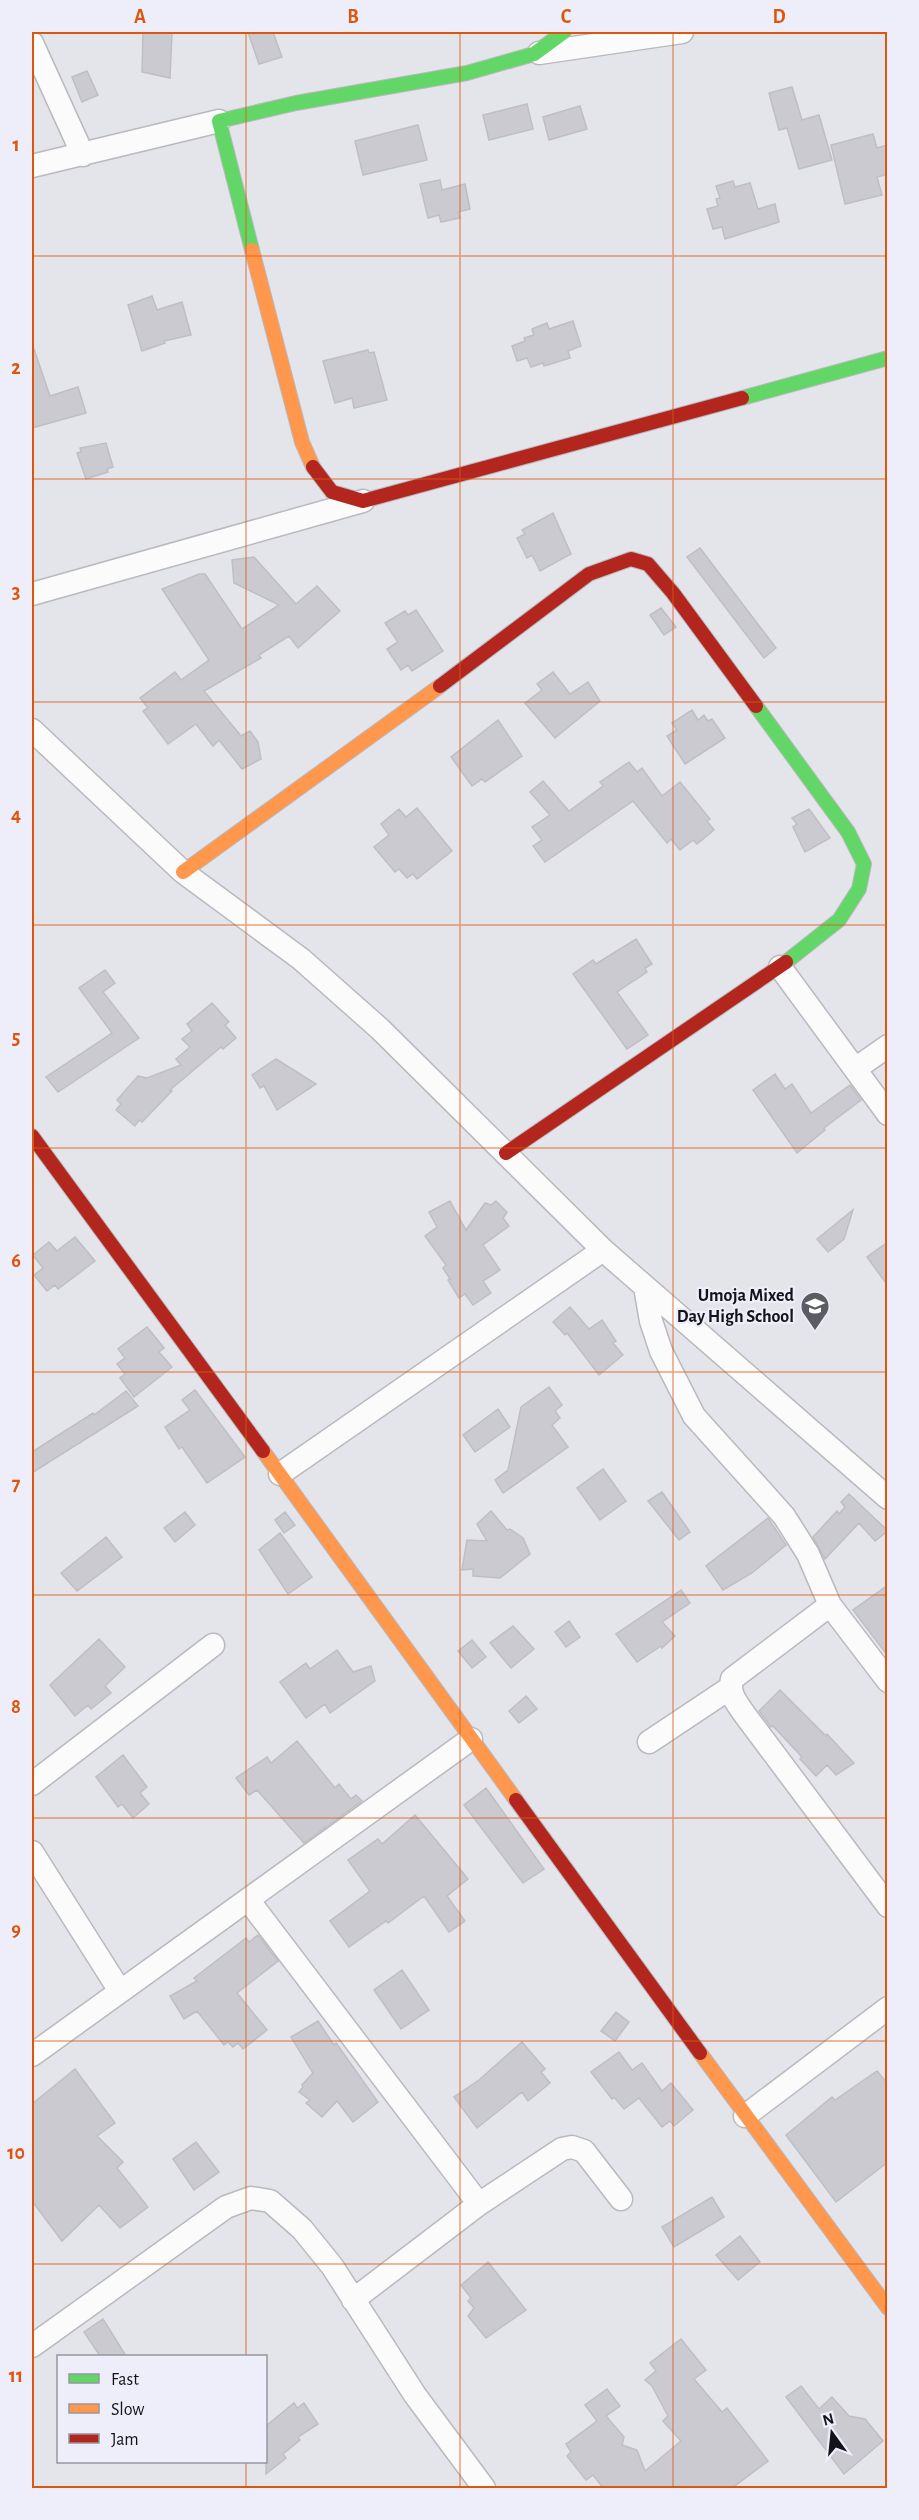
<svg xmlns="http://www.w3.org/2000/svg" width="919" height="2520" font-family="'Alegreya Sans',sans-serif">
<rect width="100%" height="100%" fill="#e4e4eb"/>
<!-- building -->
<path fill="#cacad0" stroke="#bebec3" stroke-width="1.5" d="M143,32H172L170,78L142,72Z
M248,32H273L282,57L259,64Z
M87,71L98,95L82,102L72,77Z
M792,87L802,120L819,115L832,160L799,169L787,128L779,130L769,93Z
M527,104L533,129L489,140L483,115Z
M580,106L587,129L549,140L543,117Z
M418,125L427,160L363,175L355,141Z
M873,134L877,148L888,145V174L877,177L882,195L845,204L831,145Z
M440,180L442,190L465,184L470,209L458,212L460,218L441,222L439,215L428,218L420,184Z
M733,181L735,187L750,183L758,209L775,204L779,222L725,239L722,227L713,229L707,209L718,206L716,199L720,198L716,186Z
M152,296L157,310L182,302L191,335L164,341L165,343L142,351L128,305Z
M573,321L581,346L568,351L570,358L544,366L543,363L531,367L527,358L517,361L512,346L525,341L524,338L534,335L532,329L547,323L549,329Z
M32,349H34L50,396L78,387L86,413L32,428Z
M368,350L369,353L374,352L387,400L354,408L352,398L335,403L323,361Z
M106,443L113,467L107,469L108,472L86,479L77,453L81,452L80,448Z
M553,513L571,554L540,571L532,555L527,558L517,538L525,534L522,530Z
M700,548L776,648L764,658L687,557Z
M254,557L296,604L317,586L340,611L298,648L289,636L259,655L261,658L204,691L241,736L250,731L258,742L261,759L242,769L219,740L213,746L196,724L168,744L143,711L148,708L140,698L175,672L181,680L209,660L162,589L199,574H205L242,629L279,605L234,583L232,560Z
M661,608L676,627L664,635L650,615Z
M416,610L443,651L412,671L408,665L401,670L387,649L398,642L385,623L405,611L408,615Z
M553,672L570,694L588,682L600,701L555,738L525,703L542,690L537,684Z
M692,710L698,720L704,715L708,721L712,719L725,738L685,764L667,736L677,730L672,723Z
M498,720L522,756L485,782L482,779L472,786L451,757Z
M629,762L637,772L642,768L662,796L680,782L710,819L707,821L714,830L697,844L693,840L680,850L671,839L667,843L633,801L545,862L533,846L542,840L532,827L550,815L530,792L543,781L569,811L603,786L600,782Z
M417,808L452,851L417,879L413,874L407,878L399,869L395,872L374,847L389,835L381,824L399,809L406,817Z
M809,809L830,838L805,852L793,827L797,824L792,818Z
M636,939L652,964L645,968L647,972L617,992L648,1035L627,1049L573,974L593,960L596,964Z
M105,970L115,983L103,992L139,1038L58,1092L46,1077L112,1033L79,988Z
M212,1003L229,1022L225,1025L236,1038L223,1049L221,1047L170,1090L172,1091L142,1122L139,1120L135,1126L116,1110L121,1104L117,1100L138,1076L147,1078L181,1065L176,1059L190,1047L182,1039L192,1031L187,1024Z
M276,1059L316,1084L277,1110L264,1086L260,1088L252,1075Z
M775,1074L785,1089L792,1084L811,1113L850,1085L861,1100L824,1128L825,1130L797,1153L753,1090Z
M450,1201L466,1230L485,1203L491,1205L496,1201L507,1212L503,1218L509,1226L483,1245L500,1270L483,1281L491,1293L473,1305L465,1294L459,1298L448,1280L450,1279L443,1268L446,1265L425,1236L437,1227L429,1212Z
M853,1210L844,1239L828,1252L817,1239Z
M75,1237L95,1261L58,1289L55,1285L47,1291L34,1275L43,1268L33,1255L49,1242L57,1251Z
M888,1242V1286L867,1257Z
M570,1307L589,1329L602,1320L616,1341L613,1343L623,1355L599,1375L567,1333L565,1335L553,1322Z
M147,1327L164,1348L159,1352L172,1367L134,1397L120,1378L125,1374L117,1364L125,1358L118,1349Z
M549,1387L562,1405L555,1411L560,1418L552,1425L568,1447L503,1493L495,1480L508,1470L521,1407Z
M195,1390L245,1457L207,1483L182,1447L179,1449L165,1427L190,1410L182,1400Z
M126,1391L138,1406L32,1473V1452L93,1413L94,1415Z
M498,1409L510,1427L475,1452L463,1435Z
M603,1469L626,1501L600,1520L577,1488Z
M662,1492L690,1532L679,1540L648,1501Z
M849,1494L888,1531L875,1541L859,1523L825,1559L813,1537L837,1511L839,1514L845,1507L841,1502Z
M491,1511L507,1530L510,1529L523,1538L530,1554L500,1578L473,1576V1569L462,1570L467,1540L487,1541L477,1524Z
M185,1512L195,1525L175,1542L164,1528Z
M285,1512L295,1525L284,1533L275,1520Z
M768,1518L786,1545L752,1573L723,1590L706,1566Z
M280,1533L312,1577L288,1594L259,1550Z
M106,1537L122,1557L77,1591L61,1573Z
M888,1585V1656L853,1610Z
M681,1590L690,1603L662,1622L675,1636L662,1648L661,1646L637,1662L616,1634Z
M569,1621L580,1637L566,1647L555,1632Z
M513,1626L534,1649L511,1668L490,1643Z
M99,1639L125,1667L105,1686L111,1693L91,1709L88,1705L75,1716L50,1685Z
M472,1640L486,1657L472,1668L458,1651Z
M337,1650L353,1672L371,1666L375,1681L330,1713L325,1704L306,1718L280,1682L306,1663L310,1669Z
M780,1690L826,1736L827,1734L854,1763L836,1775L827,1765L816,1776L800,1759L802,1757L773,1726L771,1727L759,1711Z
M526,1696L537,1709L519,1723L509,1711Z
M297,1741L335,1788L339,1784L351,1799L356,1795L362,1801L304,1843L257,1790L249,1795L236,1778L267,1757L271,1763Z
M123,1755L147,1787L140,1793L149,1804L133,1818L122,1804L118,1807L96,1777Z
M486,1788L544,1869L523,1883L464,1805Z
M415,1815L468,1879L447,1896L465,1921L449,1932L424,1896L388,1923L386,1921L349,1947L330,1921L370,1891L348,1860L378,1839L382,1844Z
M258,1935L278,1961L237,1993L267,2030L243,2049L238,2043L233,2047L228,2042L224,2045L197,2011L184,2019L170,1996L197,1981L194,1978L246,1938L249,1942Z
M402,1970L429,2010L401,2029L374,1990Z
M616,2012L629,2022L615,2041L601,2031Z
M318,2021L334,2045L336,2043L378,2102L353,2122L337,2101L322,2117L306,2103L310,2100L299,2092L303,2087L302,2085L313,2073L291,2037Z
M522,2042L545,2069L541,2072L550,2083L528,2101L522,2092L477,2128L454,2097L479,2080Z
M619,2052L632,2070L642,2063L662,2091L671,2083L693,2110L674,2126L670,2121L662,2127L639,2098L624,2109L614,2097L612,2099L591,2072Z
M75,2069L115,2123L97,2136L123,2162L117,2168L148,2207L120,2228L99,2205L62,2241L32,2201V2104Z
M877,2071L888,2084V2162L836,2202L786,2135L832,2097L835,2100Z
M196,2142L219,2172L194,2190L173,2159Z
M712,2197L724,2217L674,2247L662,2227Z
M740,2236L760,2262L738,2280L716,2255Z
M488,2262L526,2310L486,2338L468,2316L474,2308L468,2301L471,2298L461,2285Z
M103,2319L126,2356H100L84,2332Z
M681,2339L706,2370L694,2379L722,2412L727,2408L768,2461L732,2488H603L593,2475L586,2480L567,2456L571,2452L566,2444L597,2421L585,2405L607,2389L620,2406L606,2416L624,2437L622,2445L637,2450L645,2471L681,2441L663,2421L668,2416L652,2386L645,2380L656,2371L650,2363Z
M801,2386L819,2409L832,2397L849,2416L865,2419L883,2441L844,2474L786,2397Z
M294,2403L297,2408L304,2403L318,2424L298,2437L300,2440L283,2454L286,2458L266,2474V2426Z"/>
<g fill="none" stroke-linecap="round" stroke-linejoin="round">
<!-- street casing -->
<g stroke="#b9b9be" stroke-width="25">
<path id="street" d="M32,43L83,155
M539,53L682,32
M32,166L219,121
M32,594L363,501
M32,730L183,872L301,959L380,1029L603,1250L888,1498
M780,967L888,1114
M855,1069L888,1046
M645,1287L651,1321L661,1351L694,1416L784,1516L808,1554L830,1605L888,1681
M280,1474L603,1250
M830,1605L732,1679C728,1694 737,1703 745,1715L888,1906
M649,1742L730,1688
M32,1784L213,1645
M32,1852L120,1991
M249,1901L479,2204
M32,2055L471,1739
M745,2116L888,2008
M353,2300L479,2204L562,2149L572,2147L584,2151L621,2199
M32,2346L226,2207L251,2198L270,2201L302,2229L332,2266L415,2395L484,2488"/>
</g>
<!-- fast casing -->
<g stroke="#b9b9be" stroke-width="16">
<path id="fast" d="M252,250L219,121L296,103L467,73L534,54L564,32
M742,398L888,358
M756,706L848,832L864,864L859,889L839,920L786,962"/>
</g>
<!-- slow casing -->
<g stroke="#b9b9be" stroke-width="16">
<path id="slow" d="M252,250L302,442L313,467
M183,872L440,686
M263,1451L516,1800
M700,2053L888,2308"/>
</g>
<!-- jam casing -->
<g stroke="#b9b9be" stroke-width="16">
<path id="jam" d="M313,467L332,492L363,501L742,398
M440,686L589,574L631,559L648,564L673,593L756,706
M32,1136L263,1451
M506,1153L786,962
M516,1800L700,2053"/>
</g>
<!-- street -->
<use href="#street" stroke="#fbfbfc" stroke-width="22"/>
<!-- fast -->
<use href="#fast" stroke="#63d668" stroke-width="14"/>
<!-- slow -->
<use href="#slow" stroke="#ff974d" stroke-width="14"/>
<!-- jam -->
<use href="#jam" stroke="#b3261e" stroke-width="14"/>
</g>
<!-- grid -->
<path fill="none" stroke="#dd560d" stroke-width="1.5" stroke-opacity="0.55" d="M246,32V2356M460,32V2488M673,32V2488M32,256H888M32,479H888M32,702H888M32,925H888M32,1148H888M32,1372H888M32,1595H888M32,1818H888M32,2041H888M32,2264H888M246,2462V2488"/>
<!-- icons -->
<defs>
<g id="school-pin" transform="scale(1.5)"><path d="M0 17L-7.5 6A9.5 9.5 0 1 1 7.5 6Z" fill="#5c5d62" stroke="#eeeefb"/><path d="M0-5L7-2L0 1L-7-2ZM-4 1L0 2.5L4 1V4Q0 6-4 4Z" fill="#fff"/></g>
</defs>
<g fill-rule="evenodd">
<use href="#school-pin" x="815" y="1306"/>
</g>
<g text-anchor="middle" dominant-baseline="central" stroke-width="4.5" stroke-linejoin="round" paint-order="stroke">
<!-- poi labels -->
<g font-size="18" font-weight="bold" fill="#131418" stroke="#eeeefb" text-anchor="end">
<text x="794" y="1296">Umoja Mixed<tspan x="794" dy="21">Day High School</tspan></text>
</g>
</g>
<!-- border -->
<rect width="919" height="2520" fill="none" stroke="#eeeefb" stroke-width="66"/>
<!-- legend -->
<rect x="57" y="2355" width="210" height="108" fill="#eeeefb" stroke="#9697a0" stroke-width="1.5"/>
<rect x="69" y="2374" width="30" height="9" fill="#63d668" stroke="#9697a0" stroke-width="1.5"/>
<text x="111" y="2385" font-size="18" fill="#131418">Fast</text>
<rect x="69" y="2404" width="30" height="9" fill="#ff974d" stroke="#9697a0" stroke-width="1.5"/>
<text x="111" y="2415" font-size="18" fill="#131418">Slow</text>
<rect x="69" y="2434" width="30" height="9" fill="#b3261e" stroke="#9697a0" stroke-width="1.5"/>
<text x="111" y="2445" font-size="18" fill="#131418">Jam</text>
<!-- north arrow -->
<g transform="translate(832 2433) rotate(345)" stroke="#eeeefb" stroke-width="4.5" paint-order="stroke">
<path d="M0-4.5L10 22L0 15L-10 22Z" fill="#131418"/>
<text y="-9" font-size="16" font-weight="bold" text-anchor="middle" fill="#131418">N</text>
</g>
<rect x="33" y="33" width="853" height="2454" fill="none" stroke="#dd560d" stroke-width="2"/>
<g font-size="20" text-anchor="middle" font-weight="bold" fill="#dd560d">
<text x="140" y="23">A</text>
<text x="353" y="23">B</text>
<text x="566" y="23">C</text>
<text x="779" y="23">D</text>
<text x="16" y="151">1</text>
<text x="16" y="374">2</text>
<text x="16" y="598">3</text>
<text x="16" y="821">4</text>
<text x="16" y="1044">5</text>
<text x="16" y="1267">6</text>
<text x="16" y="1490">7</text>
<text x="16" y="1713">8</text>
<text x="16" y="1936">9</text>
<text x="16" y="2159">10</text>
<text x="16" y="2382">11</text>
</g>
</svg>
